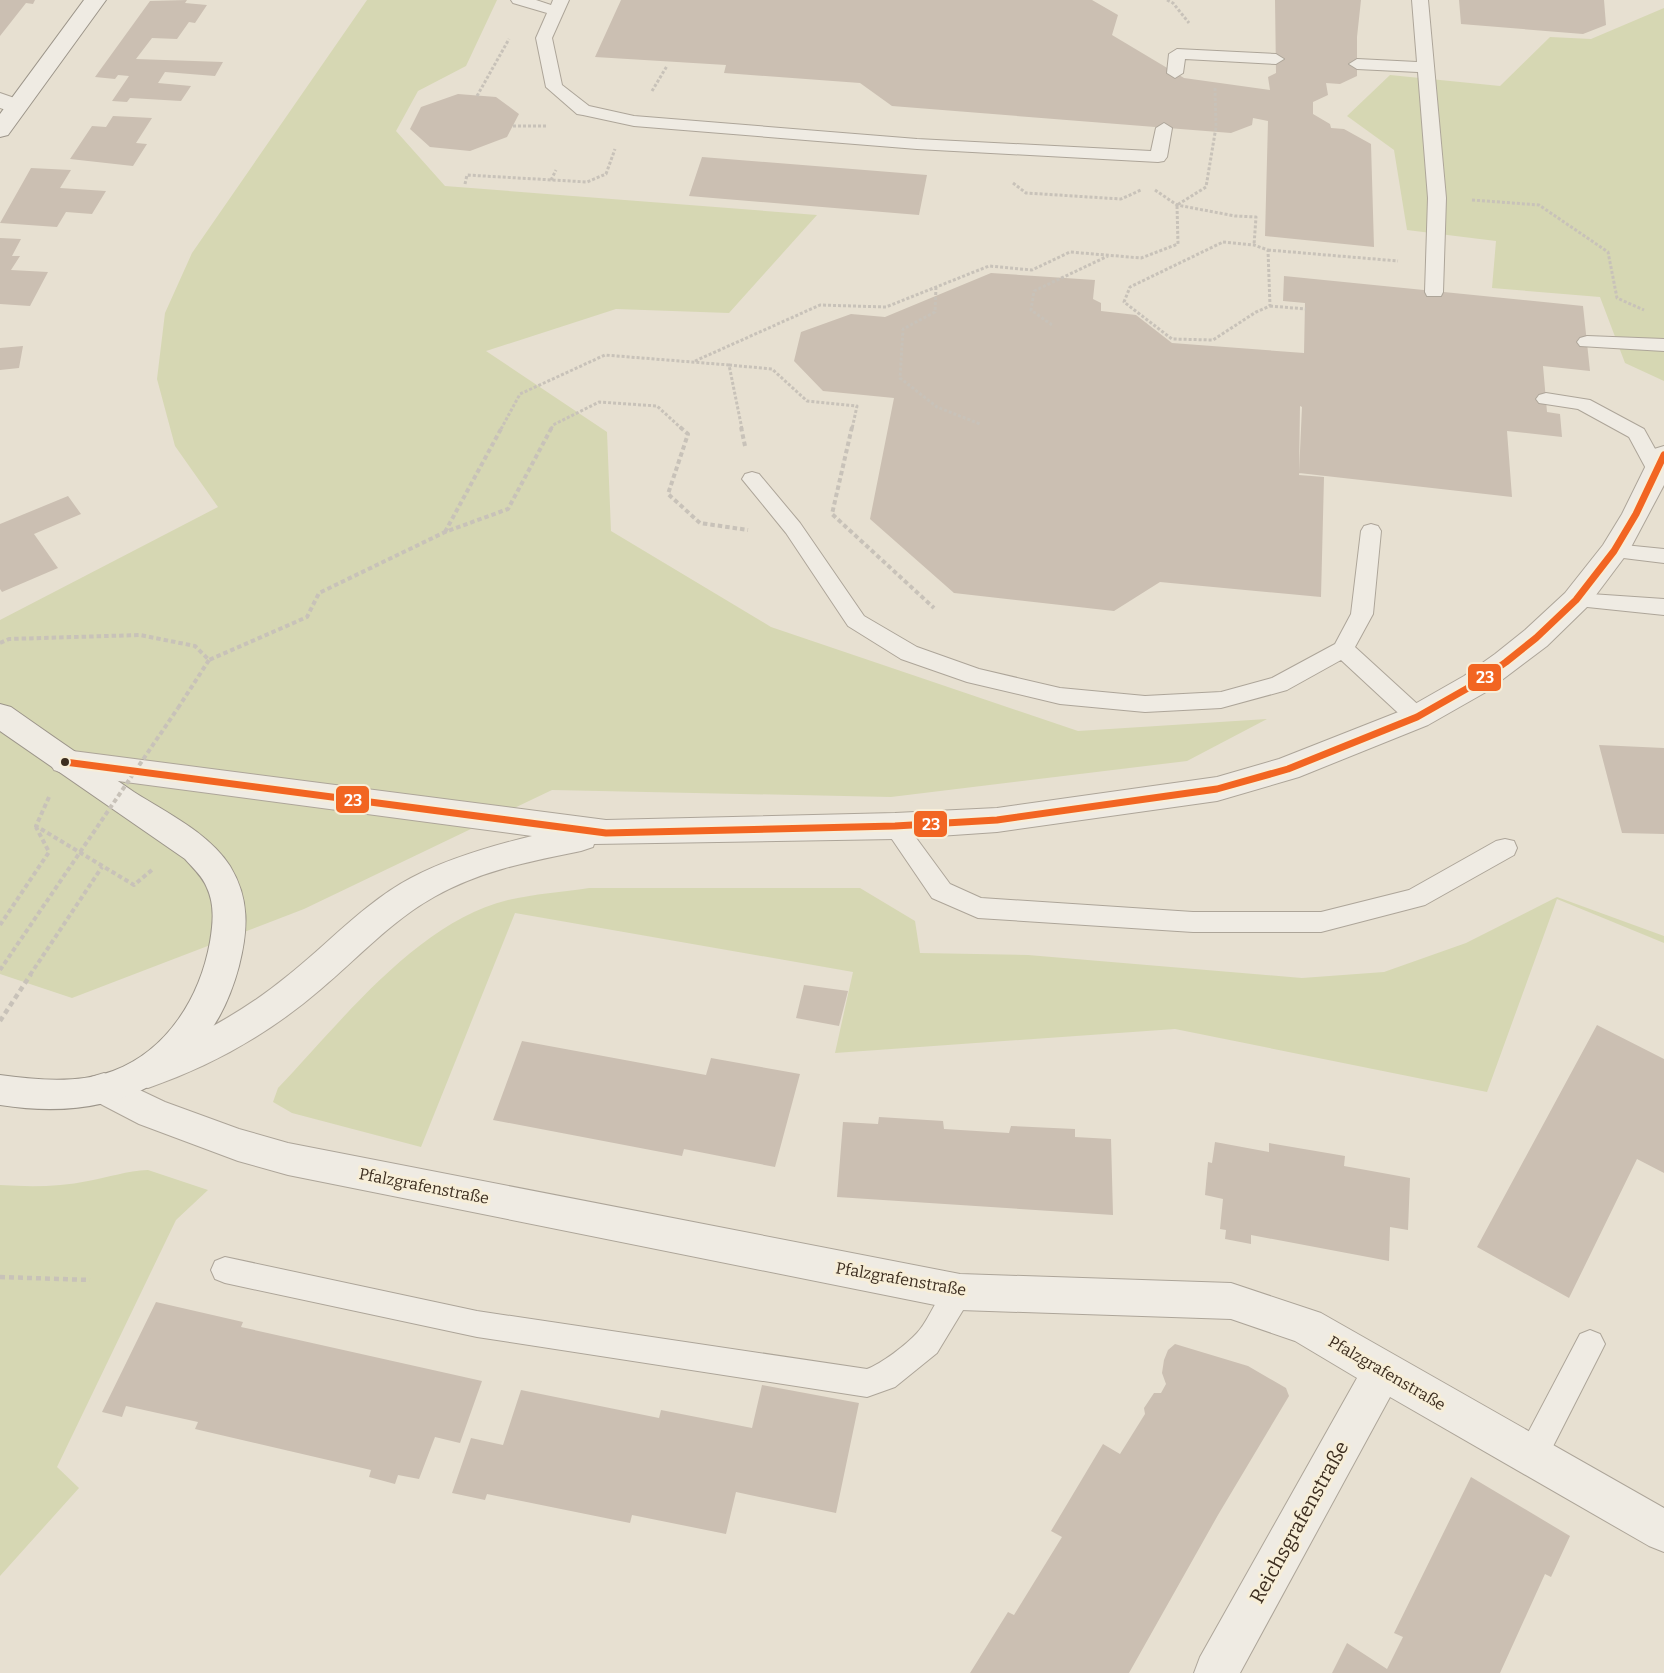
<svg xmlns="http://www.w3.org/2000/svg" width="1664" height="1673" font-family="Bitter,serif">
<rect width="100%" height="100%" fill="#e7e0d1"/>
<!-- green -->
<path fill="#d6d7b3" d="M367,0H497L466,66L418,91L396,131L445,186L817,215L729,313L616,309L486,351L607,432L611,531L771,627L1078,731L1267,719L1187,761L891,797L552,790L304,909L72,998L0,974V620L218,507L175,446L157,379L165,313L192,253Z
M1664,8V381L1625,363L1600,297L1492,288L1496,241L1407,230L1394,150L1347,116L1390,75L1500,86L1550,37L1591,39Z
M589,888H860L915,921L920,953L1028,955L1302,978L1384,972L1466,943L1557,897L1664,936V943L1557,899L1487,1092L1175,1029L835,1053L853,972L515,913L421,1147L292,1113L273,1102L278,1088C341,1022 417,922 508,900C534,894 563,892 589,888Z
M148,1170L208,1190L176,1220L57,1467L79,1488L0,1576V1185C30,1187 59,1187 88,1181C109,1177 127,1171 148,1170Z"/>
<!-- building -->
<path fill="#cbbfb2" d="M0,0H35L33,4L26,3L0,36Z
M187,0L185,3L207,5L195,23L189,22L177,39L152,38L136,59L223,62L215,76L165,72L158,83L191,86L181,101L130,98L127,102L112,101L129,76L118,75L115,79L95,77L150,1Z
M621,0H1092L1118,15L1112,35L1184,78L1270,90L1268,77L1276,73L1275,0H1361L1357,37V76L1340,84L1326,83L1328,95L1313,102V114L1330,124L1331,128L1344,129L1371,144L1374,247L1265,236L1268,121L1253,118L1252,125L1231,133L892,106L860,83L724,73L726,65L595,57Z
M1459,0H1604L1606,25L1583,34L1461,24Z
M458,94L496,97L519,114L507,137L470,151L430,147L410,129L421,107Z
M113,116L152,118L136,143L147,144L133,166L70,159L92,126L106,127Z
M702,157L815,166L927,175L919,215L689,196Z
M31,168L71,170L60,188L106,191L92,214L66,212L57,227L0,223Z
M0,238L21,239L12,256H20L11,270L48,272L30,306L0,304Z
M991,273L1095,280L1093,299L1101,303V311L1136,315L1172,343L1304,353L1305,303L1283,301L1284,276L1583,306L1590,371L1543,366L1547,412L1560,414L1562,437L1507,431L1512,497L1299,473L1302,407L1300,406L1299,475L1324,477L1321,597L1160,582L1114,611L954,593L870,519L894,398L823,391L794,361L801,332L851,314L885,317Z
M23,346L19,368L0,370V348Z
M68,496L81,514L34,534L58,568L2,592L0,589V524Z
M1599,745L1664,748V834L1622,833Z
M804,985L848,991L839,1026L796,1018Z
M1597,1025L1664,1059V1173L1637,1159L1569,1298L1477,1247Z
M522,1041L706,1075L711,1058L800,1074L775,1167L684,1149L682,1156L493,1120Z
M879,1117L943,1121L944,1129L1009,1133L1011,1126L1075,1129V1137L1111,1139L1113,1215L837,1197L843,1122L878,1124Z
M1215,1142L1269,1152V1143L1345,1156L1344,1166L1410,1178L1408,1230L1390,1227L1389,1261L1251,1235V1244L1225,1239L1226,1230L1220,1229L1223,1199L1205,1195L1208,1162L1212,1163Z
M156,1302L243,1322L241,1327L482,1381L460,1443L435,1437L419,1479L398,1475L395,1484L369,1477L371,1470L195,1429L198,1422L126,1406L122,1417L102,1412Z
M1175,1344L1248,1366L1286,1388L1289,1396L1218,1515L1129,1673H970L1008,1612L1014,1615L1062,1537L1051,1531L1103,1444L1120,1454L1145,1414L1144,1408L1154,1393H1161L1166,1384L1162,1373L1164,1360L1168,1350Z
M762,1385L859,1403L836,1513L736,1492L726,1534L632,1515L630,1523L487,1494L485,1500L452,1493L471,1438L503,1445L521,1390L659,1418L661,1410L752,1428Z
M1471,1477L1570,1536L1551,1577L1545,1574L1500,1673H1332L1347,1643L1387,1669L1403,1637L1394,1633L1396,1629Z"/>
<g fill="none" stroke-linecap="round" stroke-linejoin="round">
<!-- service casing -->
<g stroke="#ada599" stroke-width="2">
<path id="service" d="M511,0H536L551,5L553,0H569L552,38L562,85L589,106L634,116L917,139L1151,151L1156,128L1164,123L1172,128L1167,157L1164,161L1158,162L917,149L634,126L583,115L577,114L546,87L536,38L547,13L513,3Z
M1412,0H1428L1446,198L1443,292L1441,296H1427L1425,292L1428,198L1418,72L1357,69L1349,64L1357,59L1417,62Z
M1177,49L1276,54L1284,59L1276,64L1185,59L1183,73L1175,78L1167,73L1169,54Z
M1587,336L1664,339V351L1580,346L1577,342L1580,338Z
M1546,393L1590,400L1644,429L1664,465V476L1657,478L1650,476L1629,437L1578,409L1539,403L1536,399L1539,395Z
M752,472L759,474L800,523L864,616L917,647L979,669L1060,688L1145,696L1221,692L1272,678L1335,644L1351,614L1361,531L1364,526L1371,524L1378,526L1381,531L1373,614L1355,647L1425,711L1428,717L1425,723L1417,725L1409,723L1341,660L1287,690L1221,708L1145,712L1060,704L967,682L901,659L848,626L786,533L742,479L745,474Z
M1614,544L1664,549V563L1607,556L1603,551L1607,546Z
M1576,593L1664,599V615L1568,605L1565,600L1568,595Z
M895,817L903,820L950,884L981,898L1193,912H1321L1409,890L1496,841L1505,839L1514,841L1517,848L1514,855L1425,905L1321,932H1193L978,918L932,898L883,826L887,820Z
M225,1257L477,1311L867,1369C881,1364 906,1345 917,1333C932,1317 938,1287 960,1279L970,1283L974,1292L937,1353L895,1387L867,1397L477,1337L225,1283L215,1279L211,1270L215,1261Z
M1590,1330L1600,1334L1605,1344L1600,1354L1543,1466L1532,1471L1521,1466L1517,1456L1521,1446L1580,1334Z"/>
</g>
<!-- minor casing -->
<g stroke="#ada599" stroke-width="2">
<path id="minor" d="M0,93L23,101L26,106L23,111L15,113L0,108Z
M1664,446V485L1629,551L1587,607L1547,646L1486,692L1428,725L1299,777L1217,801L997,832L895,839L594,844L593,847L581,851C531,861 479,871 434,897C391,921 358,958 321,989C270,1033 212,1066 148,1088L135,1084L130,1073L135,1062C189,1041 241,1014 286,977C328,944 364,903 411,878C449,858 491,846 532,836L65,774L54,770L49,762L54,754L65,750L606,820L895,813L997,808L1217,777L1279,759L1406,709L1464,676L1495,654L1525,630L1565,593L1603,545L1622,514L1654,449Z
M104,1073L165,1102L239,1129L288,1143L960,1274L1231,1283L1321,1313L1664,1508V1552L1649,1546L1390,1397L1240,1673H1194L1200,1657L1357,1378L1295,1341L1231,1319L960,1310L288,1175L238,1161L139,1124L91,1099L86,1088L91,1077Z"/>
</g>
<!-- secondary casing -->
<g stroke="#9c958a" stroke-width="2">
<path id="secondary" d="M84,0H106L8,135L0,137V114Z
M0,704L11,707C52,736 93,764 134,792C167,813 209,833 230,866C250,899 248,930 239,966C208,1083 112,1123 0,1105V1075C36,1080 78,1084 113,1071C168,1050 200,997 210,942C213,924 215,905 207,888C203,877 193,868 185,859L0,731Z"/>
</g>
<!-- path-far2 -->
<path stroke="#c8c2b9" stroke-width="3" stroke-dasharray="3 2" stroke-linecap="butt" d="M1167,0L1173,3L1189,23
M652,91L667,66
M477,96L509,39
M513,126H548
M551,180L556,170
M1013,183L1026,193L1121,199L1141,190
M465,184L467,175L587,182L606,174L615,149
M1155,190L1177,205L1235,216L1256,217L1254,245
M1472,200L1539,205L1608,252L1617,298L1644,310
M1223,242L1254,245L1268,250L1270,306L1256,312L1213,340L1172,339L1124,302L1130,287Z
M1268,250L1398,261
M936,287L935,312L903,329L900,378L937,407L980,424
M1270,306L1306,309
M1052,325L1031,310L1034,291L1108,256
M695,361L820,305L886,307L989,266L1032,270L1070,252L1141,258L1178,244L1177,205L1206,187L1216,127L1215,88
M729,365L772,369L807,401L857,406L852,429
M501,429L520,394L605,355L729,365L742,429
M551,429L553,425L599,402L657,406L682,429"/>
<!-- path-far1 -->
<path stroke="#c8c2b9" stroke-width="4" stroke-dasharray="4.5 3" stroke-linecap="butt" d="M680,427L688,434L668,494L700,523L748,530
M741,427L745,446
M852,427L832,514L934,608
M445,532L502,427
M0,643L9,639L140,635L195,646L209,660L307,617L319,593L445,532L508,509L552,427
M178,708L209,660
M49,797L36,826L134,885L153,869
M0,925L49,852L36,827
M30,975L102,867"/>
<!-- path -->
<path stroke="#c8c2b9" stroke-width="4.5" stroke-dasharray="5 4" stroke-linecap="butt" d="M0,1021L31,974
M0,1277L90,1280"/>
<!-- service -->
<use href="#service" fill="#efebe3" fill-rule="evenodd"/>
<!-- minor -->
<use href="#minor" fill="#efebe3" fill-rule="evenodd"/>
<!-- secondary -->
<use href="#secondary" fill="#efebe3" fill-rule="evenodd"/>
<!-- path-bridge -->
<path stroke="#c8c2b9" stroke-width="4" stroke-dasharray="4.5 3" stroke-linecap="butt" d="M0,970L178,708"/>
<!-- bus-1 casing -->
<g stroke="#f7eed8" stroke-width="11">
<path id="bus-1" d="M65,762L606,833L895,826L997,820L1217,789L1288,769L1417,717L1475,684L1506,662L1536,638L1576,600L1614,551L1636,514L1664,455"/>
</g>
<!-- bus-1 -->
<use href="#bus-1" stroke="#f26522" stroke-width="7"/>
</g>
<!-- markers -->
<circle fill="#3d2e20" stroke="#f7eed8" stroke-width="2" cx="65" cy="762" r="5"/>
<g text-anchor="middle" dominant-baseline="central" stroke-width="6" stroke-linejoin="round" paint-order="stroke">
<!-- street labels -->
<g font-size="16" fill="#3d2e20" stroke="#f7eed8">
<text transform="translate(424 1186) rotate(11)">Pfalzgrafenstraße</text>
<text transform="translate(901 1279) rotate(10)">Pfalzgrafenstraße</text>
<text transform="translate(1387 1373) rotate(30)">Pfalzgrafenstraße</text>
</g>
<!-- near-street labels -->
<g font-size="20" fill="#3d2e20" stroke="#f7eed8">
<text transform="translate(1299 1522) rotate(-61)">Reichsgrafenstraße</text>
</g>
</g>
<g stroke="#f7eed8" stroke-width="2">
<rect x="1467" y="663" width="35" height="29" rx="6" fill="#f26522"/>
<rect x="335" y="785" width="35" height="29" rx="6" fill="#f26522"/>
<rect x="913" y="810" width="35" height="28" rx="6" fill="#f26522"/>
</g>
<g font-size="16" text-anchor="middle" font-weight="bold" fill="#fff">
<text x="1485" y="683">23</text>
<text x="353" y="806">23</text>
<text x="931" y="830">23</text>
</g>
</svg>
